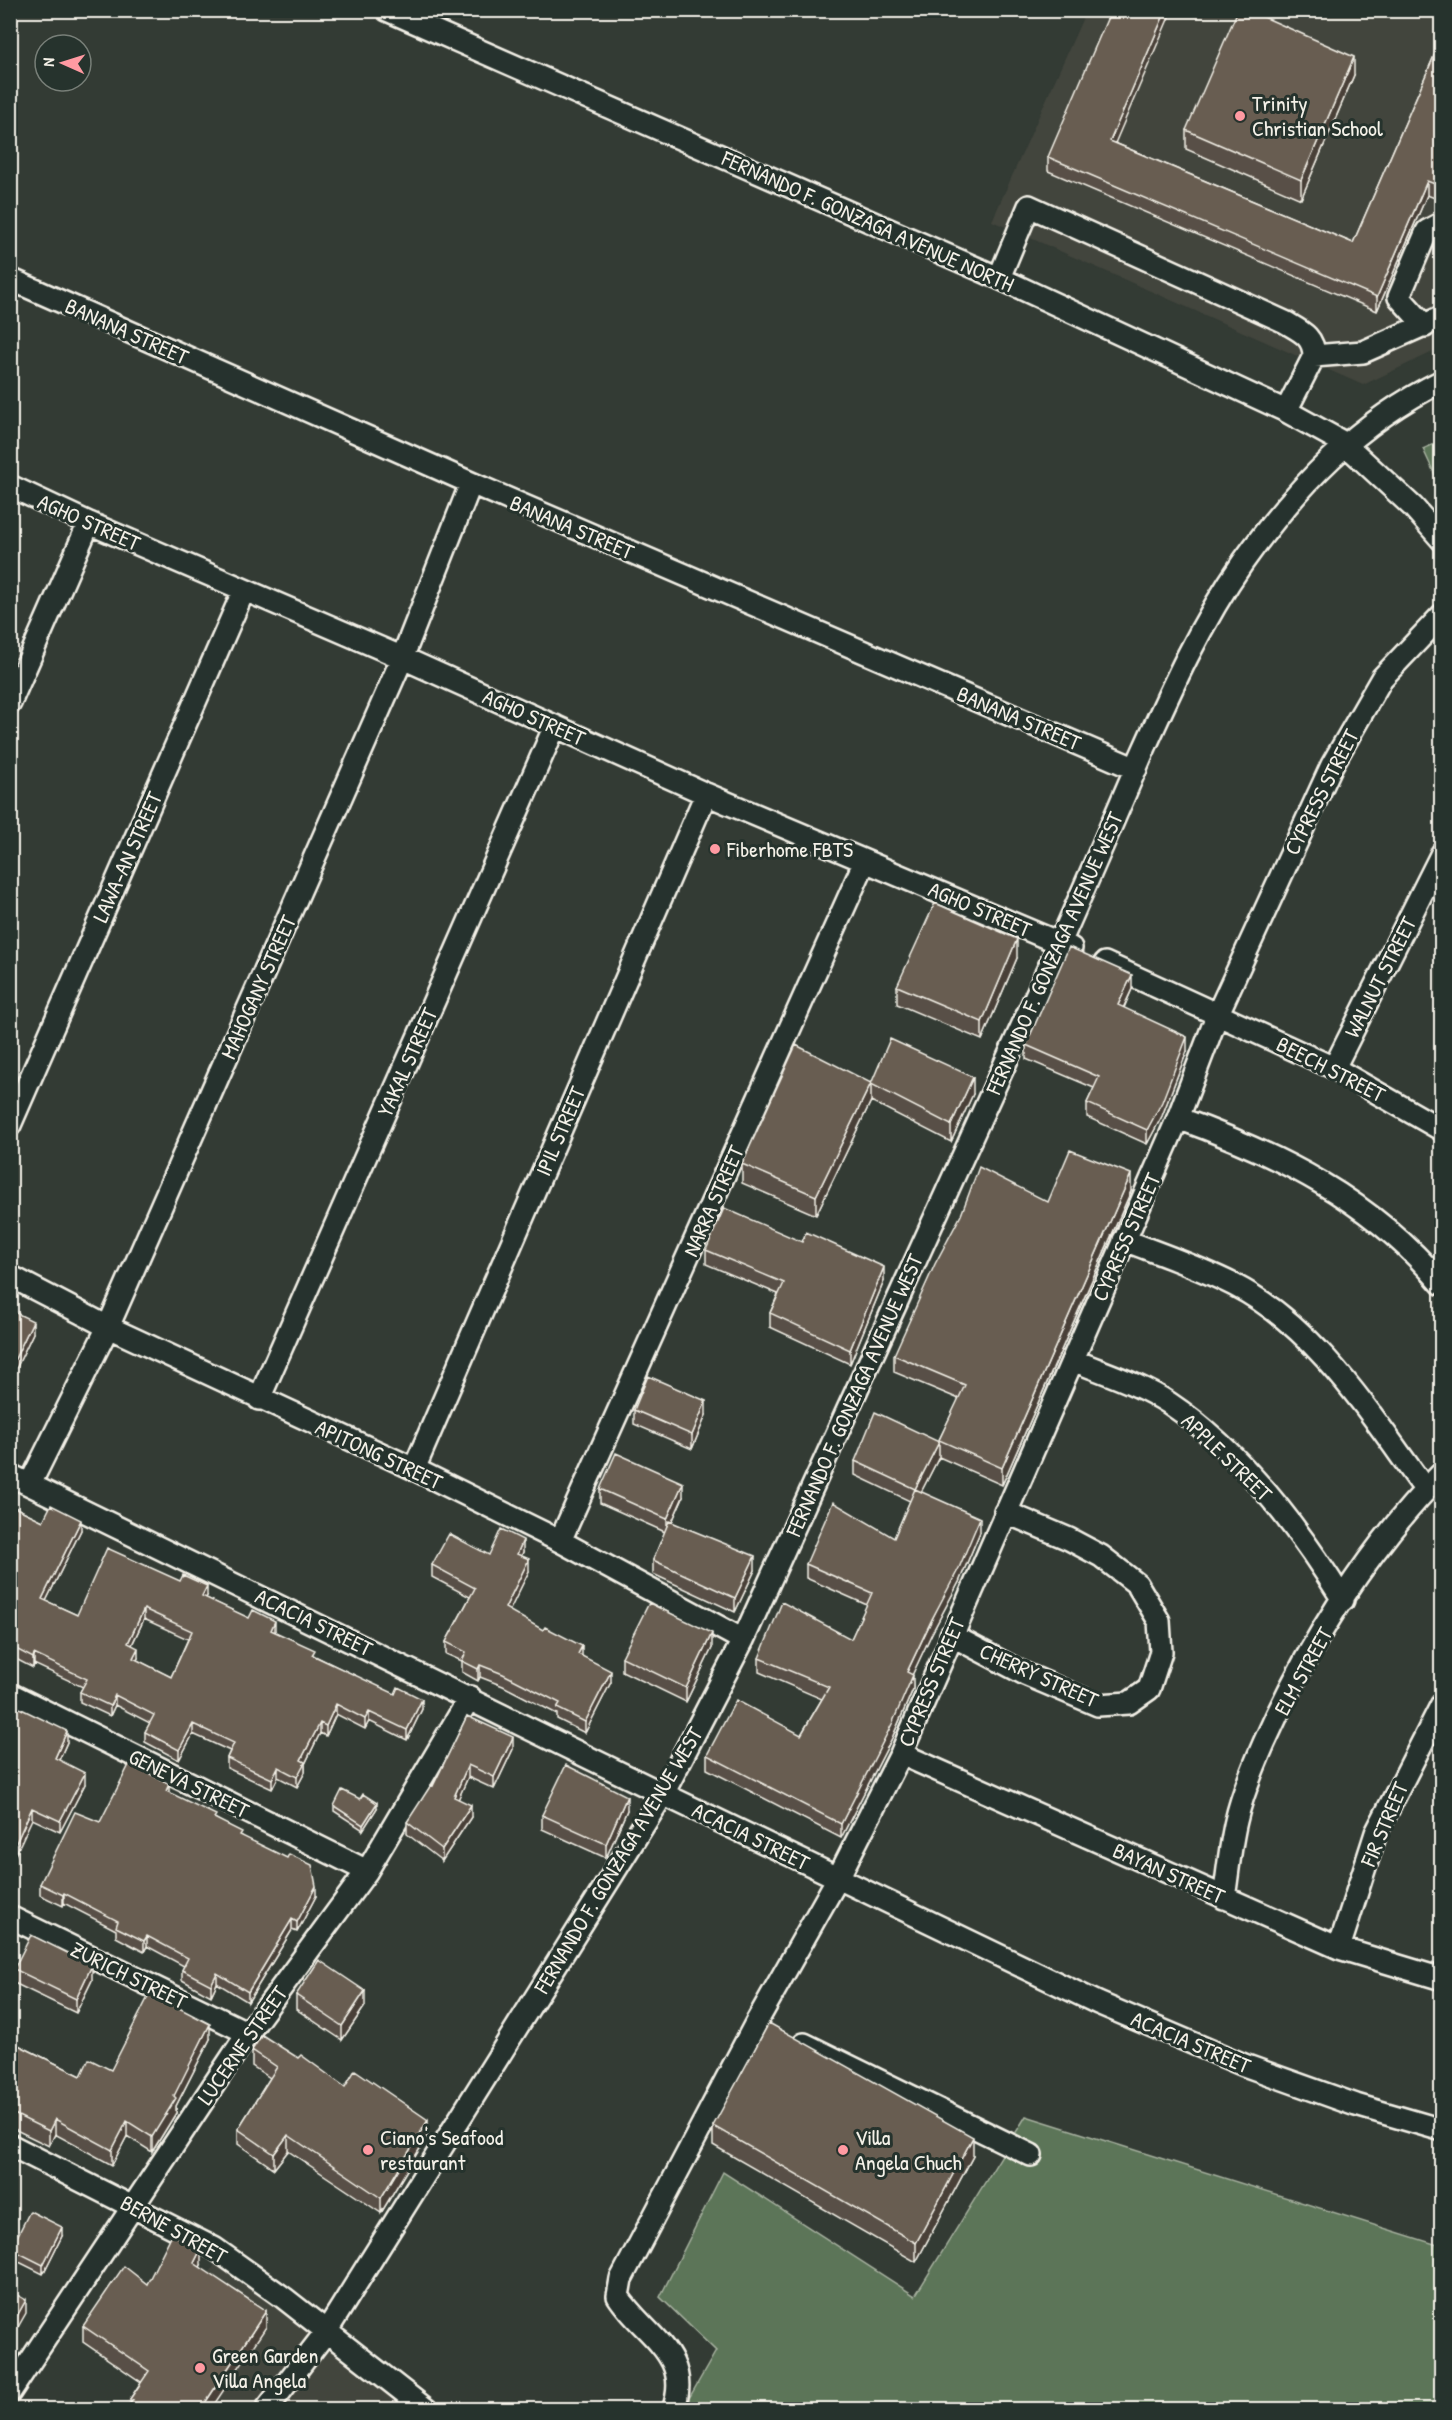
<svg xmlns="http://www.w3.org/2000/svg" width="1452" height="2420" font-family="'Patrick Hand',sans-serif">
<rect width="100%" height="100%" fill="#333b34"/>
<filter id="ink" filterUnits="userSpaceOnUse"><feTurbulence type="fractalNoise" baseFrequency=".0167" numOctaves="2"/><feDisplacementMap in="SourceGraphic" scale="12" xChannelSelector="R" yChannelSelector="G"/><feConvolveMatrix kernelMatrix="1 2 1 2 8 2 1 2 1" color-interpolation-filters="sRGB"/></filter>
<g filter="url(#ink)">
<!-- built -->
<path fill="#43453d" d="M1086,11H1441V348L1363,385L992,221Z
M216,2263L332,2348L410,2410H122Z"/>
<!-- green -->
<path fill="#5b7459" stroke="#a8b2a0" stroke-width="1.5" d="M1441,441V488L1423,449Z
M1026,2116L1441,2246V2409H683L716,2351L660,2297L723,2172L915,2296Z"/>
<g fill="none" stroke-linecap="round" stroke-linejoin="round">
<!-- minor casing -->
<g stroke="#f4f1e8" stroke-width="26">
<path id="minor" d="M387,10L999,278L1286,411L1344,443L1413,507L1442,540
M999,278L1029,206L1285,322C1300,331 1314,336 1314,356L1286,411
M10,279L471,483L1136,769
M1425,326L1399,297L1427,231L1442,223
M1314,356L1363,352L1442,317
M10,486L89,523L403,658L706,794L1071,948
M10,703L89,523
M1105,963L1334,1068L1442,1130
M1334,1068L1442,853
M1178,1118C1280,1155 1370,1199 1442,1284
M10,1125L244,590
M1124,1240C1160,1254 1199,1267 1234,1285C1318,1328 1371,1416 1425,1489
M10,1276L108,1327L414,1469L560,1541L743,1640
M1073,1360C1104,1373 1140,1384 1169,1403C1241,1451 1298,1527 1343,1600
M259,1399L555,726
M414,1469L706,794
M10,1475L663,1794L1098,2003L1244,2065L1356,2105L1442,2130
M30,1484L108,1327L401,661L471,483
M560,1541L865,861
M951,1635L1025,1674L1098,1705L1129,1703L1149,1689L1161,1652L1159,1621L1137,1584L1101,1556L1069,1539L1005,1512
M10,1694L367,1871
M901,1754L1339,1948L1442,1979
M1224,1898C1228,1872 1230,1846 1236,1821C1242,1794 1253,1768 1264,1743C1307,1646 1367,1549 1442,1473
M10,1917L248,2033
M1339,1948L1376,1833L1442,1704
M804,2044L1031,2155
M10,2145L214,2248L284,2298L427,2410
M10,2392L248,2033L367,1871L470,1697
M266,2410L326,2332L663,1794L743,1640C848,1408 954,1177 1059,945C1087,882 1114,819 1141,756C1171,689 1201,622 1243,562C1298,485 1357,423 1442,381
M673,2410C694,2355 643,2335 618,2296L621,2279L757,2021L838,1878L901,1754L1178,1118L1218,1013L1332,765L1382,678L1442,615"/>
</g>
<!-- minor -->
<use href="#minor" stroke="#26332d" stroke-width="21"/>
</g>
<!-- wall -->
<path fill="#595046" stroke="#f4f1e8" stroke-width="1.5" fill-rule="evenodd" d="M1441,40L1440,200L1427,195L1377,311L1048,171V157L1115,143L1353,243Z
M1354,75L1301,199L1186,149V130Z
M1017,958L982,1040L897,1004V986Z
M1132,989L1124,1008L1187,1051L1162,1116L1147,1144L1087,1117V1103L1094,1088L1026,1059V1045Z
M871,1083L973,1094L951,1142L871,1101L816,1215L742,1183V1164Z
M1131,1191L1002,1485L939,1457L921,1492L980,1532L959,1582L932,1633L912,1675L913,1689L892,1738L841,1838L707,1769V1755L801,1735L822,1699L759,1672V1658L851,1639L867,1605L806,1578V1564L894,1538L910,1501L855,1475V1461L939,1442V1440L959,1399L894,1372V1355L1048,1202Z
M802,1242L884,1281L850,1364L770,1327V1313L778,1294L706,1264V1250Z
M10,1310L33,1333L13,1375L10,1373Z
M634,1410L706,1415L692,1449L634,1424Z
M600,1489L683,1497L672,1522L755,1570L735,1612L653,1574V1560L665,1532L600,1503Z
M10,1505L43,1521L81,1530L46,1601L77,1615L207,1596L206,1598L275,1631V1632L315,1656L422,1709L407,1740L369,1721L365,1729L336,1714L326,1736L320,1733L305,1764V1772L297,1787L278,1777L272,1789L227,1768V1758L230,1751L193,1734L179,1760L145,1742V1732L150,1723L115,1705L110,1716L80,1702V1692L83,1687L34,1664L33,1668L14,1658V1653L10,1651ZM144,1619L188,1639L171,1677L137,1660L138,1658L132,1645Z
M523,1552L521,1556L529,1571L509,1611L582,1656L611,1682L585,1733L557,1719V1714L503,1686L480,1677L478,1681L462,1672V1661L446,1654V1642L470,1597L432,1577V1565L489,1555Z
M712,1648L686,1702L622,1671V1657Z
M10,1705L67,1742L59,1760L85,1784L60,1832L32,1819L12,1776L10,1775Z
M467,1716L513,1749L494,1789L468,1777L458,1799L471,1817L442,1861L407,1834V1822L433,1786Z
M169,1793L216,1819L242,1836L316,1896L297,1932L292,1930L248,2002L217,1983L211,1996L182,1980V1970L184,1966L147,1946L144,1952L116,1937V1930L64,1903L63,1906L40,1895V1884L100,1822Z
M334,1806L377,1808L363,1830L334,1811Z
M627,1810L606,1858L542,1829V1815Z
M14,1969L92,1980L76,2013L14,1983Z
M296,1995L365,2006L342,2040L296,2009Z
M210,2039L176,2106V2113L152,2152L127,2136L112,2165L55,2134L49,2146L10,2127V2041L81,2076L111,2070Z
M252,2050L345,2087L428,2135L381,2213L288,2151L274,2169L238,2144V2129L270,2078L252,2066Z
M713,2126L973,2156L916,2262L713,2145Z
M62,2236L43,2274L11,2258V2249Z
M201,2265L200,2267L266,2327L130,2404V2399L141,2382L83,2342V2326L147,2284Z"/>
<!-- shaded-wall -->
<path fill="#484139" stroke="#f4f1e8" stroke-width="1.5" d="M1166,10H1172L1110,155V141Z
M1354,57V75L1301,199V180Z
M1427,181V195L1377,311V297Z
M1442,182V196L1440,200V186Z
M1017,939V958L982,1040V1022Z
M1132,975V989L1118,1019V1005Z
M1187,1037V1051L1162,1116L1147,1144V1130Z
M973,1077V1094L951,1142V1125Z
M871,1083V1101L816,1215V1196Z
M1131,1174V1191L1002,1485V1468Z
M884,1267V1281L850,1364V1350Z
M33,1321V1333L13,1375V1363Z
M706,1401V1415L692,1449V1435Z
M939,1442V1457L915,1504V1489Z
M683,1483V1497L667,1533V1519Z
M980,1518V1532L959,1582L932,1633L907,1686V1672Z
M81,1520V1530L42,1609V1599Z
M523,1540V1552L517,1565V1554Z
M755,1556V1570L735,1612V1598Z
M529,1559V1571L505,1620V1608Z
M207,1586V1596L202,1606V1596Z
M144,1609V1619L128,1653V1643Z
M275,1621V1631L271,1640V1630Z
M712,1633V1648L686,1702V1688Z
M582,1646V1657L578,1654Z
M138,1648V1658L133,1668V1658Z
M34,1654V1664L33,1668V1658Z
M480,1665V1677L478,1681V1669Z
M611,1671V1682L585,1733V1722Z
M913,1675V1689L892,1738L841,1838V1824Z
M115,1695V1705L110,1716V1706Z
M422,1699V1709L407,1740V1730Z
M336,1704V1714L326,1736V1726Z
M369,1712V1721L365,1729V1719Z
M320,1723V1733L305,1764V1772L297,1787V1777L301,1760Z
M193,1724V1734L179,1760V1750Z
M67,1731V1742L55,1769V1758Z
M513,1737V1749L494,1789V1777Z
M468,1765V1777L454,1809V1797Z
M278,1767V1777L272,1789V1779Z
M85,1773V1784L60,1832V1821Z
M169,1784V1794L166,1791Z
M627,1796V1810L606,1858V1844Z
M377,1803V1808L363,1830V1825Z
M471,1805V1817L442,1861V1849Z
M32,1808V1819L10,1866V1856Z
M316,1886V1896L297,1932V1922Z
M64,1893V1903L63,1906V1895Z
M292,1919V1930L248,2002V1992Z
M147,1936V1946L144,1952V1941Z
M92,1965V1980L76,2013V1999Z
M217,1973V1983L211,1996V1985Z
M365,1991V2006L342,2040V2026Z
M210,2024V2039L176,2106V2113L152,2152V2137Z
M55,2119V2134L49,2146V2131Z
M428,2120V2135L381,2213V2198Z
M127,2121V2136L112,2165V2150Z
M288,2135V2151L274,2169V2154Z
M973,2137V2156L916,2262V2243Z
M62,2227V2236L43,2274V2265Z
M201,2249V2265L194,2279V2263Z
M26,2300V2313L10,2341V2328Z
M266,2311V2327L211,2409H201Z"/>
<!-- building -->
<path fill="#675d51" stroke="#f4f1e8" stroke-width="1.5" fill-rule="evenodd" d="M1111,10H1166L1110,141L1353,243L1441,40H1442V182L1440,186L1427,181L1377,297L1048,157Z
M1238,10H1248L1354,57L1301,180L1186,130Z
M935,903L1017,939L982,1022L897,986Z
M1069,947L1132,975L1118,1005L1187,1037L1162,1102L1147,1130L1087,1103L1099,1077L1026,1045Z
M890,1039L973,1077L951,1125L871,1084Z
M796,1045L871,1083L816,1196L742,1164Z
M1070,1150L1131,1174L1002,1468L939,1440L965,1385L894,1355L935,1264L961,1215L979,1167L1048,1202Z
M724,1208L802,1242L806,1232L884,1267L850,1350L770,1313L784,1283L706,1250Z
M10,1310L33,1321L13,1363L10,1361Z
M648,1376L706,1401L692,1435L634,1410Z
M875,1412L939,1442L915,1489L855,1461Z
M616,1453L683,1483L667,1519L600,1489Z
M915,1489L980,1518L959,1568L932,1619L907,1672L913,1675L892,1724L841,1824L707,1755L736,1700L801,1735L829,1687L759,1658L782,1602L851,1639L872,1593L806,1564L833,1502L894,1538Z
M10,1505L43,1521L51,1505L81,1520L42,1599L77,1615L107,1548L180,1581L183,1575L207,1586L202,1596L249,1618L253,1610L275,1621L271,1630L315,1650L312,1655L395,1694L398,1687L422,1699L407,1730L369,1712L365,1719L336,1704L326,1726L320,1723L301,1760L305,1762L297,1777L278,1767L272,1779L227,1758L234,1743L193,1724L179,1750L145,1732L154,1715L115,1695L110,1706L80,1692L87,1679L34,1654L33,1658L14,1648L16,1644L10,1641ZM144,1609L192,1631L171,1677L133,1658L138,1648L128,1643Z
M669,1521L755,1556L735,1598L653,1560Z
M501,1529L523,1540L517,1554L529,1559L505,1608L543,1630L545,1627L582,1646L578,1654L611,1671L585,1722L557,1708L560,1703L503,1674L480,1665L478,1669L462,1661L466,1652L446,1642L475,1588L432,1565L449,1534L489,1555Z
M649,1603L712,1633L686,1688L622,1657Z
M11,1704L67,1731L55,1758L85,1773L60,1821L32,1808L10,1856V1779L16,1767L10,1764V1705Z
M467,1716L513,1737L494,1777L468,1765L454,1797L471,1805L442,1849L407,1822L431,1785L433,1786Z
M130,1763L169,1784L166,1791L216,1815L214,1818L242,1832L240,1835L287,1858L289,1854L312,1865L316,1886L297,1922L292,1919L248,1992L217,1973L211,1985L182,1970L188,1958L147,1936L144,1941L116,1927L118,1921L64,1893L63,1895L40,1884L75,1812L100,1822Z
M566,1765L627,1796L606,1844L542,1815Z
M342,1790L360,1799L363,1794L377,1803L363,1825L334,1806Z
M31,1935L92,1965L76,1999L14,1969Z
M319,1960L365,1991L342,2026L296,1995Z
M150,1993L210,2024L174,2096L176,2098L152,2137L127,2121L112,2150L55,2119L49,2131L10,2112V2041L81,2076L89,2059L111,2070Z
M769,2023L973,2137L916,2243L713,2126Z
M262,2035L298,2058L301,2055L345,2087L355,2070L428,2120L381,2198L288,2135L274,2154L238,2129L277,2067L252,2050Z
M30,2211L62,2227L43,2265L11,2249Z
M172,2234L201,2249L194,2263L266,2311L201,2409H126L133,2400L130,2399L149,2371L83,2326L124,2266L147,2284Z
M10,2291L26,2300L10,2328Z"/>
</g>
<!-- markers -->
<g fill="#ff9aa2" stroke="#26332d" stroke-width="2">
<circle cx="1240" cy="116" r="6"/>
<circle cx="715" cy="849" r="6"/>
<circle cx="368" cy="2150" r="6"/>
<circle cx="843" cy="2150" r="6"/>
<circle cx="200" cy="2368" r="6"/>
</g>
<g text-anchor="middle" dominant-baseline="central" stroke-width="6" stroke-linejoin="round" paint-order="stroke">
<!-- poi labels -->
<g font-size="22" fill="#f4f1e8" stroke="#26332d" text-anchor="start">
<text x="1252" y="103">Trinity<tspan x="1252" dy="25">Christian School</tspan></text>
<text x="727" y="849">Fiberhome FBTS</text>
<text x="380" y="2137">Ciano's Seafood<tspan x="380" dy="25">restaurant</tspan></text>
<text x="855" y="2137">Villa<tspan x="855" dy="25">Angela Chuch</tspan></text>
<text x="212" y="2355">Green Garden<tspan x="212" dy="25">Villa Angela</tspan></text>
</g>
<!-- street labels -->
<g font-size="22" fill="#f4f1e8" stroke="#26332d">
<text transform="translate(868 221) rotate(24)">FERNANDO F. GONZAGA AVENUE NORTH</text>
<text transform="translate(127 331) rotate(24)">BANANA STREET</text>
<text transform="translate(89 522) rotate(24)">AGHO STREET</text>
<text transform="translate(572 527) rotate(23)">BANANA STREET</text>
<text transform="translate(534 717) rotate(24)">AGHO STREET</text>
<text transform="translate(1019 718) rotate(23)">BANANA STREET</text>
<text transform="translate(1321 792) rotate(-63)">CYPRESS STREET</text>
<text transform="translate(127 857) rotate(-66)">LAWA-AN STREET</text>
<text transform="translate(980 909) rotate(23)">AGHO STREET</text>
<text transform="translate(1054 953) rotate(-66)">FERNANDO F. GONZAGA AVENUE WEST</text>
<text transform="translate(1380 977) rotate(-63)">WALNUT STREET</text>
<text transform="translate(258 987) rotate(-66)">MAHOGANY STREET</text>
<text transform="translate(407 1062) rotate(-66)">YAKAL STREET</text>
<text transform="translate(1331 1069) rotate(27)">BEECH STREET</text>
<text transform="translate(560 1131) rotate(-67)">IPIL STREET</text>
<text transform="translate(713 1201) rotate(-66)">NARRA STREET</text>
<text transform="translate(1126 1237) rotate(-66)">CYPRESS STREET</text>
<text transform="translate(854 1395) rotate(-66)">FERNANDO F. GONZAGA AVENUE WEST</text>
<text transform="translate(379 1454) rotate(25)">APITONG STREET</text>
<text transform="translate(1227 1457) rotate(44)">APPLE STREET</text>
<text transform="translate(314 1622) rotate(26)">ACACIA STREET</text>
<text transform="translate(1303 1671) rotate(-61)">ELM STREET</text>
<text transform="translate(1039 1675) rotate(24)">CHERRY STREET</text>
<text transform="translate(931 1682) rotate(-67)">CYPRESS STREET</text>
<text transform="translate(189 1783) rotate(26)">GENEVA STREET</text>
<text transform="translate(1384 1824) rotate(-67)">FIR STREET</text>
<text transform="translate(751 1836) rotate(26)">ACACIA STREET</text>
<text transform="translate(618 1860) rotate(-59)">FERNANDO F. GONZAGA AVENUE WEST</text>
<text transform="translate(1169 1873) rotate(24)">BAYAN STREET</text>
<text transform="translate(129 1975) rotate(26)">ZURICH STREET</text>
<text transform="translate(1191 2042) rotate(23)">ACACIA STREET</text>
<text transform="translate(242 2045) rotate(-55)">LUCERNE STREET</text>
<text transform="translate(174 2229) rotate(29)">BERNE STREET</text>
</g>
</g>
<!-- margin -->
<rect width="1452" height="2420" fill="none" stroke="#26332d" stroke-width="36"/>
<rect x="18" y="18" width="1416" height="2384" fill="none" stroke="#f4f1e8" stroke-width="2" filter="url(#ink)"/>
<!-- north arrow -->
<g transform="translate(63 63) rotate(273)"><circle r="28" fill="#26332d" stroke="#787f78" stroke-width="1.5"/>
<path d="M0-4.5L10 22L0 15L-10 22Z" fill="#ff9aa2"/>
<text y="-9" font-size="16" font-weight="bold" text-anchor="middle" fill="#f4f1e8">N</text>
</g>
</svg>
